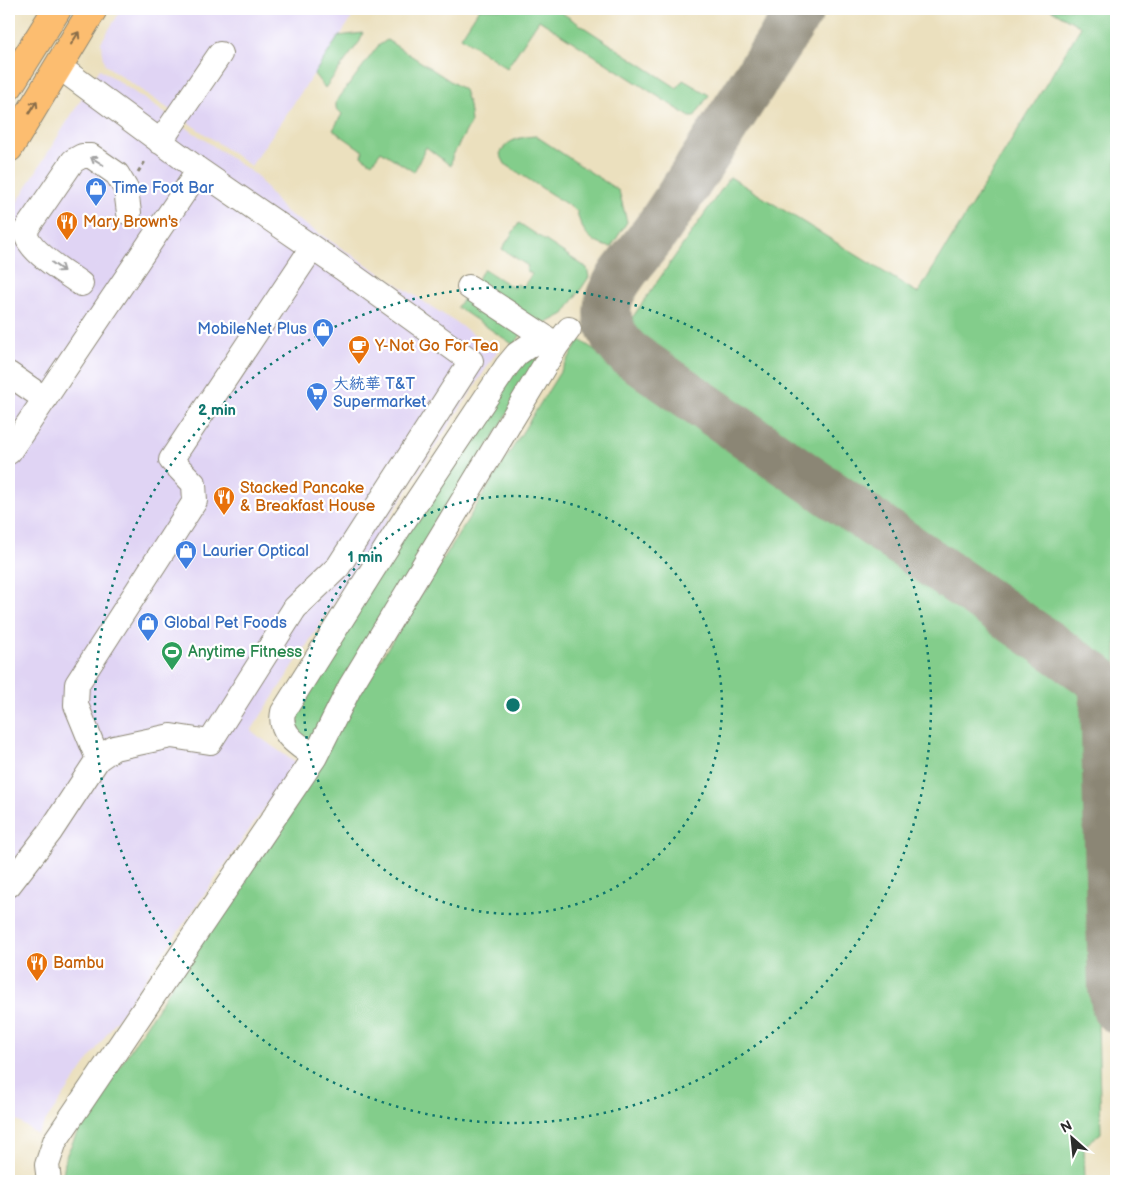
<svg xmlns="http://www.w3.org/2000/svg" width="1125" height="1190" font-family="'Balsamiq Sans','LXGW WenKai TC',sans-serif">
<rect width="100%" height="100%" fill="#fff"/>
<filter id="ink" filterUnits="userSpaceOnUse"><feTurbulence type="fractalNoise" baseFrequency=".02" numOctaves="2"/><feDisplacementMap in="SourceGraphic" scale="10" xChannelSelector="R" yChannelSelector="G"/><feConvolveMatrix kernelMatrix="1 2 1 2 8 2 1 2 1" color-interpolation-filters="sRGB"/></filter>
<filter id="wash" filterUnits="userSpaceOnUse"><feTurbulence type="fractalNoise" baseFrequency=".0096" numOctaves="4" result="noise"/><feDisplacementMap in="SourceGraphic" scale="20" xChannelSelector="R" yChannelSelector="G"/><feGaussianBlur stdDeviation="1.12" result="paint"/><feColorMatrix in="noise" values="0 0 0 0 0 0 0 0 0 0 0 0 0 0 0 0 0 1.4 0 .05"/><feComposite in="paint" operator="in"/></filter>
<g filter="url(#wash)">
<rect width="100%" height="100%" fill="#ebe0be"/>
<!-- built -->
<path fill="#e0d4f4" d="M122,9H358L251,166L105,65L101,42Z
M100,69L256,175L283,210L498,350L251,731L296,763L37,1134L9,1115V215Z"/>
<!-- green -->
<path fill="#83cd8b" stroke="#577c5b" d="M479,9H556L677,88L683,80L709,95L694,117H690L539,20L507,68L461,37Z
M1050,9H1116V673L638,344L632,318L730,177L918,293L1081,27Z
M363,33L360,41L325,88L314,74L339,36Z
M387,40L464,90L469,105L471,122L452,157L451,166L426,147L414,172L381,151L372,163L361,156L363,151L333,130L342,114L336,108V102L378,46Z
M536,136L619,191L627,222L611,247C591,245 580,229 577,211L505,164L500,154C507,139 521,137 536,136Z
M519,223L587,268L589,277L564,314L543,325L475,283L484,269L514,288L517,284L523,287L532,274L526,270L528,266L502,249Z
M468,292L524,330L514,345L457,307Z
M580,340L1068,670L1081,686L1089,701L1101,1133L1084,1146L1085,1181H62L66,1156L78,1131L319,758Z
M546,343L506,416L307,744L294,734L288,710L492,393Z"/>
<g fill="none" stroke-linecap="round" stroke-linejoin="round">
<!-- taxiway -->
<path stroke="#8b8674" stroke-width="48" d="M801,9C753,82 707,156 658,228C644,249 616,276 609,299C603,321 613,339 628,353L1097,678L1102,687L1104,702L1112,989L1116,1009"/>
</g>
</g>
<g filter="url(#ink)">
<g fill="none" stroke-linecap="round" stroke-linejoin="round">
<!-- minor casing -->
<g stroke="#8b8674" stroke-width="26">
<path id="minor" d="M58,66L199,170L342,268L471,361L338,567L295,608L210,742L171,736L114,748L98,759
M160,142L220,54
M81,284C65,272 27,251 25,231L73,161L82,156H91L117,174L126,189L129,213
M557,345L569,329
M9,374L45,399
M9,452L199,170
M315,757C299,745 278,735 283,712L399,528L507,366L517,354L543,336
M9,885L50,832L98,759L76,705L77,684L195,501L194,484L171,460L312,248
M49,1181L47,1165L55,1141L315,757L350,687L557,345L469,287"/>
</g>
<!-- major casing -->
<g stroke="#8b8674" stroke-width="30">
<path id="major" d="M9,86L57,9
M9,148L93,9"/>
</g>
<!-- path -->
<path stroke="#8b8674" stroke-width="3" stroke-dasharray="4 4" stroke-linecap="butt" d="M160,9L163,16
M138,172L146,160"/>
<!-- minor -->
<use href="#minor" stroke="#fff" stroke-width="24"/>
<!-- major -->
<use href="#major" stroke="#fcbd6f" stroke-width="28"/>
</g>
<!-- one-way arrows -->
<defs><path id="oneway-shaft" d="M-6 0H5M1.5-3L5.5 0L1.5 3" fill="none" stroke-width="1.6" stroke-linecap="round" stroke-linejoin="round" transform="scale(1.25)"/></defs>
<g stroke="#896d4a">
<use href="#oneway-shaft" transform="translate(75 38) rotate(-58)"/>
<use href="#oneway-shaft" transform="translate(33 107) rotate(-59)"/>
</g>
<g stroke="#a0a0a0">
<use href="#oneway-shaft" transform="translate(97 161) rotate(-148)"/>
<use href="#oneway-shaft" transform="translate(58 267) rotate(36)"/>
</g>
</g>
<!-- distance rings -->
<g fill="none" stroke="#0f766e" stroke-width="2.5" stroke-dasharray="2.5 5">
<circle cx="513" cy="705" r="209"/>
<circle cx="513" cy="705" r="418"/>
</g>
<!-- icons -->
<defs>
<g id="shop-pin" transform="scale(1.125)"><path d="M0 17L-7.5 6A9.5 9.5 0 1 1 7.5 6Z" fill="#3f7fe0" stroke="#fff"/><path d="M-5-2.5h2.3a2.7 3.5 0 0 1 5.4 0H5L5.5 6h-11ZM-1.5-2.5h3a1.5 2.3 0 0 0-3 0Z" fill="#fff"/></g>
<g id="restaurant-pin" transform="scale(1.125)"><path d="M0 17L-7.5 6A9.5 9.5 0 1 1 7.5 6Z" fill="#e8710a" stroke="#fff"/><path d="M-5-6h1v4h1v-4h1v4h1v-4h1v5L-1.5 .5V6h-2V.5L-5-1ZM5-6V6H3V1.5H1.5Q1.5-4 5-6Z" fill="#fff"/></g>
<g id="cafe-pin" transform="scale(1.125)"><path d="M0 17L-7.5 6A9.5 9.5 0 1 1 7.5 6Z" fill="#e8710a" stroke="#fff"/><path d="M-5.5-4.5H6V0H3Q3 3.5 0 3.5H-2.5Q-5.5 3.5-5.5 0ZM3-3.2v2h1.7v-2ZM-6 4.5H4V6H-6Z" fill="#fff"/></g>
<g id="supermarket-pin" transform="scale(1.125)"><path d="M0 17L-7.5 6A9.5 9.5 0 1 1 7.5 6Z" fill="#3f7fe0" stroke="#fff"/><path d="M-6-5.5h2.5l.6 2H6L4.5 2H-2.5L-4.4-4H-6ZM-1.5 3.2a1.3 1.3 0 1 0 .1 0ZM3 3.2a1.3 1.3 0 1 0 .1 0Z" fill="#fff"/></g>
<g id="stadium-pin" transform="scale(1.125)"><path d="M0 17L-7.5 6A9.5 9.5 0 1 1 7.5 6Z" fill="#2e9e5b" stroke="#fff"/><path d="M0-5a6.5 5 0 1 0 0 10a6.5 5 0 1 0 0-10ZM-3.5-1.8h7v3.6h-7Z" fill="#fff"/></g>
</defs>
<g fill-rule="evenodd">
<use href="#shop-pin" x="96" y="188"/>
<use href="#restaurant-pin" x="67" y="222"/>
<use href="#shop-pin" x="323" y="329"/>
<use href="#cafe-pin" x="359" y="346"/>
<use href="#supermarket-pin" x="317" y="393"/>
<use href="#restaurant-pin" x="224" y="497"/>
<use href="#shop-pin" x="186" y="551"/>
<use href="#shop-pin" x="148" y="623"/>
<use href="#stadium-pin" x="172" y="652"/>
<use href="#restaurant-pin" x="37" y="963"/>
</g>
<g text-anchor="middle" dominant-baseline="central" stroke-width="4.5" stroke-linejoin="round" paint-order="stroke">
<!-- shop labels -->
<g font-size="16" fill="#366cbe" stroke="#fff" text-anchor="start">
<text x="112" y="188">Time Foot Bar</text>
<text x="307" y="329" text-anchor="end">MobileNet Plus</text>
<text x="333" y="384">大統華 T&amp;T<tspan x="333" dy="18">Supermarket</tspan></text>
<text x="202" y="551">Laurier Optical</text>
<text x="164" y="623">Global Pet Foods</text>
</g>
<!-- food labels -->
<g font-size="16" fill="#c56008" stroke="#fff" text-anchor="start">
<text x="83" y="222">Mary Brown's</text>
<text x="375" y="346">Y-Not Go For Tea</text>
<text x="240" y="488">Stacked Pancake<tspan x="240" dy="18">&amp; Breakfast House</tspan></text>
<text x="53" y="963">Bambu</text>
</g>
<!-- leisure labels -->
<g font-size="16" fill="#27864d" stroke="#fff" text-anchor="start">
<text x="188" y="652">Anytime Fitness</text>
</g>
</g>
<circle cx="513" cy="705" r="8" fill="#0f766e" stroke="#fff" stroke-width="2.5"/>
<g font-size="15" text-anchor="middle" font-weight="bold" fill="#0f766e" stroke="#fff" stroke-width="4.5" stroke-linejoin="round" paint-order="stroke">
<text x="217" y="415">2 min</text>
<text x="365" y="562">1 min</text>
</g>
<!-- margin -->
<rect width="1125" height="1190" fill="none" stroke="#fff" stroke-width="30"/>
<!-- north arrow -->
<g transform="translate(1072 1138) rotate(333)" stroke="#ffffff" stroke-width="4" paint-order="stroke">
<path d="M0-4L9 19L0 12L-9 19Z" fill="#2b2b2b"/>
<text y="-8" font-size="14" font-weight="bold" text-anchor="middle" fill="#2b2b2b">N</text>
</g>
</svg>
